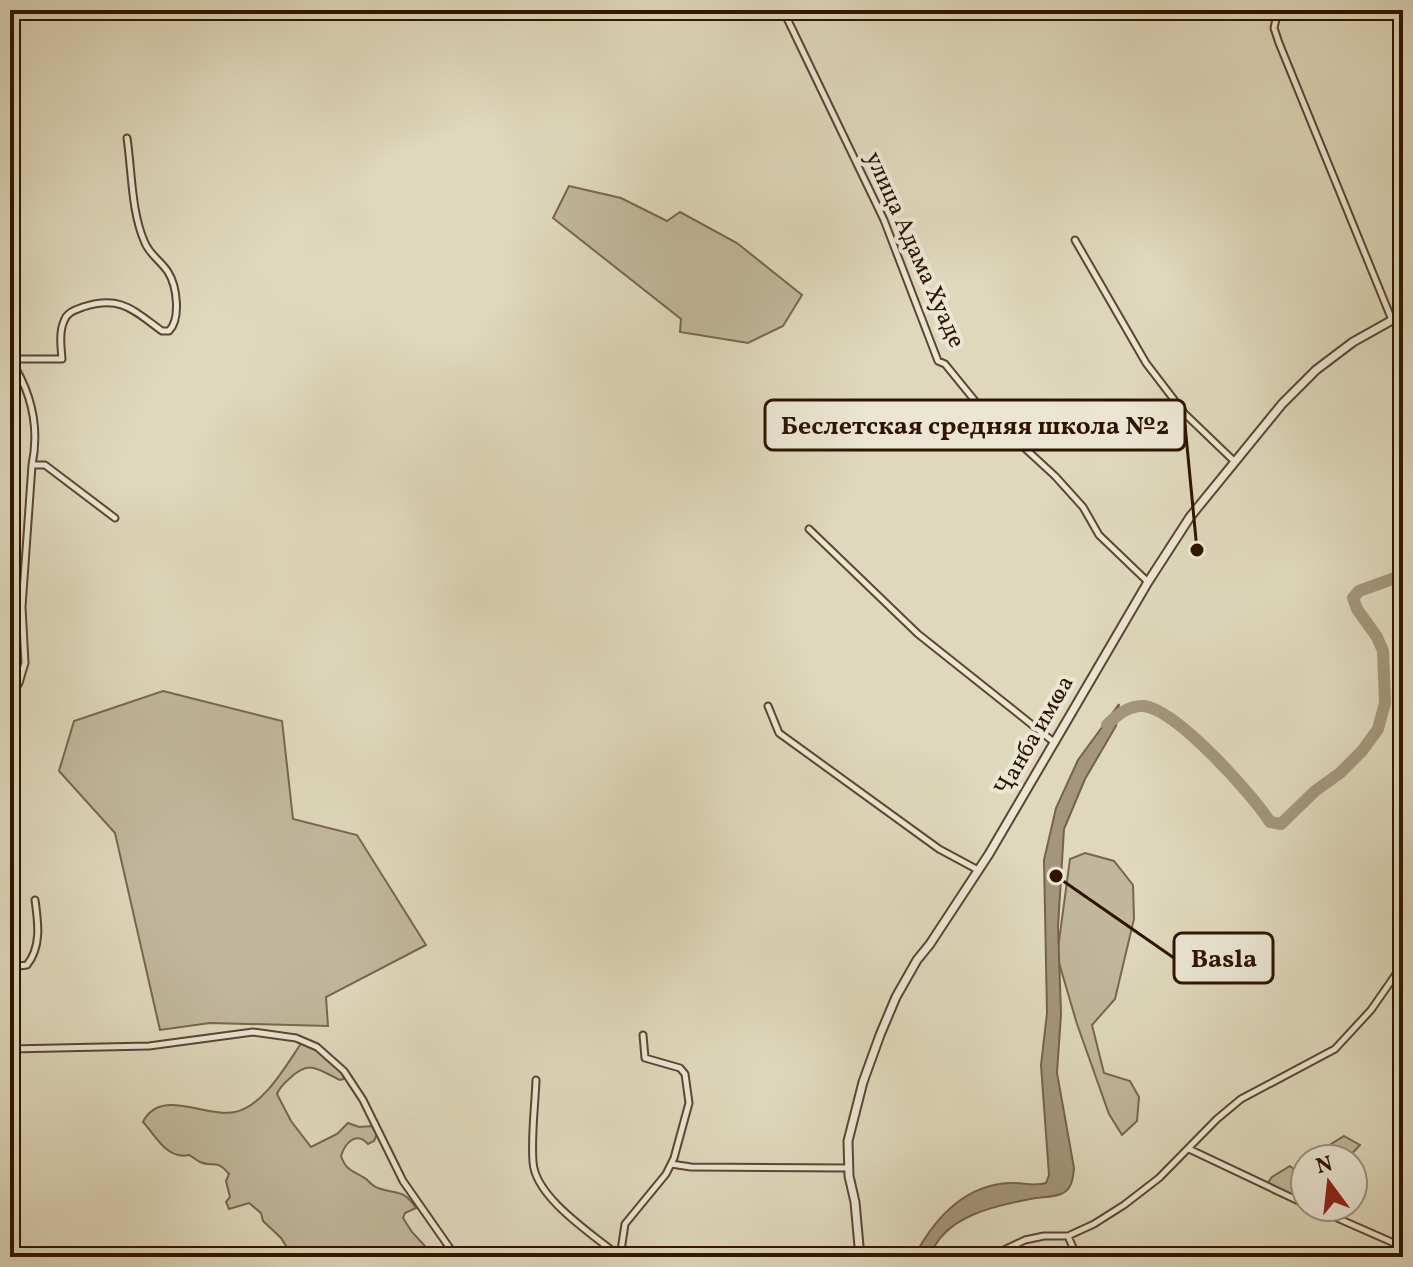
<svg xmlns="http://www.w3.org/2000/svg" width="1413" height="1267" font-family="Vollkorn,serif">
<rect width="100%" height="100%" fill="#dfd8bc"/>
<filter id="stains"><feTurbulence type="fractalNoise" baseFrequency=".0025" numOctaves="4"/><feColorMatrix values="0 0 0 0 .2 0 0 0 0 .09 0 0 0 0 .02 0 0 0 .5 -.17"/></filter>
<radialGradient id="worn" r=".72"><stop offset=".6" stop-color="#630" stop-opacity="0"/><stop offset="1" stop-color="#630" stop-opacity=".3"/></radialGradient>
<!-- green -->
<path fill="#c1b79c" stroke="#78664e" stroke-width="2" d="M569,186L621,198L667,221L680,212L737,243L802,295L783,326L748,343L680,332L681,319L553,218Z
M163,691L282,721L293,819L357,835L426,945L326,997L328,1026L210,1023L160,1030L115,833L59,771L74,721Z
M1085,853L1114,861L1133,885L1134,919L1115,999L1092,1025L1104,1073L1130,1081L1139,1097L1137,1121L1122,1135L1109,1114L1077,1024L1057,956L1070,859Z
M302,1042L318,1050L343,1074L344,1079L340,1080C318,1070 310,1058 289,1079C283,1084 280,1087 277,1094L291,1121L311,1147L337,1134L348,1123L359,1127L372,1126L377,1134L374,1141L368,1144C356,1131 345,1143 341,1156C346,1170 351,1170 363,1177C369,1180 371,1186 378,1188C397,1195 403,1188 416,1208L405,1213L403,1218L412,1232L435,1257H293L281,1238L263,1221L261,1213L249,1203L229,1209L226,1202L230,1197L226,1181L229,1174C216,1158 212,1168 200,1162C196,1160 193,1157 189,1155C167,1160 156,1136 143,1122C160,1087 206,1118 235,1112C264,1106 287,1064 302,1042Z
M1344,1136L1360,1145L1347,1159H1338L1328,1154V1146Z
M1290,1166C1299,1172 1305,1190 1305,1202L1266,1185L1272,1177Z"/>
<!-- water -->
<path fill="#a3967c" stroke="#75624a" stroke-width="2" d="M1119,704L1116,726L1085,779L1064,829L1058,927L1061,1014L1057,1073L1074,1168C1073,1178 1072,1190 1061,1194C1054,1197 1043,1197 1036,1198C998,1205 943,1215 930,1257H914C934,1219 963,1186 1008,1183C1022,1182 1032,1187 1046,1183L1049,1175L1041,1065L1047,1013L1044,860L1056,808L1078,760Z"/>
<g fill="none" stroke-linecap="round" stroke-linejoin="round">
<!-- river -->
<path stroke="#a3967c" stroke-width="12" d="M1107,725C1117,715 1129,705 1144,706C1177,710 1252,794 1270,822L1281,824L1315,791L1340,773L1362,751L1378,729L1385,703L1383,651L1377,637L1357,609L1353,598L1359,591L1403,575"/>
<!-- minor casing -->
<g stroke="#5b462f" stroke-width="9">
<path id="minor" d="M783,10L884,220L938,361L945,364L980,407L1055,476L1083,507L1099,535L1148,582
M1278,10L1274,28L1279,43L1392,320
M1075,240L1146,363L1185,414L1235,462
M32,465H45L115,518
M809,529L918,634L1055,743
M10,698L19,683L25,663L22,607L32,465C40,426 31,391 10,359H62C61,347 59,332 64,321C67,312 75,310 83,307C121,295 133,310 162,331H169C181,319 177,286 168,272C161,261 150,255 145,243C131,212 132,171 127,138
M768,706L779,733L939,849L978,870
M10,967L27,965C42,946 38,922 35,900
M10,1049L149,1046L253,1032L296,1038L317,1047L344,1071L363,1100L403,1181L456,1257
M536,1080C535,1107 531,1135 533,1162C535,1198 594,1235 620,1257
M1189,1149L1305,1204
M671,1164L691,1167L848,1168
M1312,1207L1403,1247
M1068,1236L1077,1257
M620,1257L625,1224L666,1174L674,1158L689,1103L685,1074L680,1068L645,1058L643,1035
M989,1257L1025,1240L1044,1236H1068L1094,1224L1124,1205L1159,1178L1217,1119L1241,1099L1335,1049L1371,1010L1403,964"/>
</g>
<!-- tertiary casing -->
<g stroke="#5b462f" stroke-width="11">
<path id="tertiary" d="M860,1257L855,1202L849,1176L848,1141L863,1082L880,1035L896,997L917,960L930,944L989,854L1148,582L1190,517L1282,404L1316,370L1353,342L1403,314"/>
</g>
<!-- minor -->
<use href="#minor" stroke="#eae6d3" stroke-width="5"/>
<!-- tertiary -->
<use href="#tertiary" stroke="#eae6d3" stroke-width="7"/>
</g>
<g text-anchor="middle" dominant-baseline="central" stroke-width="8" stroke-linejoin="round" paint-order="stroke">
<!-- street labels -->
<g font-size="24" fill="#2f1500" stroke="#eae6d3">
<text transform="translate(914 250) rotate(66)">улица Адама Хуаде</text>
<text transform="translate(1035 736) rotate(-60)">Ҷанба имҩа</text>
</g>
</g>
<!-- callouts -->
<path fill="none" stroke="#2f1500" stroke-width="3" d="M1197 550L1185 425M1056 876L1174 958"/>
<g fill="#2f1500" stroke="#eae6d3" stroke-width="3">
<circle cx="1197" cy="550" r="8"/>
<circle cx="1056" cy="876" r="8"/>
</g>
<g fill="#eae6d3" stroke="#2f1500" stroke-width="3">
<rect x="765" y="400" width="420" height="50" rx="8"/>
<rect x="1174" y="933" width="99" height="50" rx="8"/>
</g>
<g font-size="26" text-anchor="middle" font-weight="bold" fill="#2f1500">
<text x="975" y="434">Беслетская средняя школа №2</text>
<text x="1224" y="967">Basla</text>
</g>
<!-- margin -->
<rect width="1413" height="1267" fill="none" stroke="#dfd8bc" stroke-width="40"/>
<rect x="12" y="12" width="1389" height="1243" fill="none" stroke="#2f1500" stroke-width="4"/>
<rect x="20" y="20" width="1373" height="1227" fill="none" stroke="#2f1500" stroke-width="2"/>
<!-- north arrow -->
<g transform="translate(1329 1183) rotate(345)"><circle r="38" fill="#eae6d3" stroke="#9f927f" stroke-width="2"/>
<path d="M0-6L14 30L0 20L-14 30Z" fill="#8f2418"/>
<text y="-12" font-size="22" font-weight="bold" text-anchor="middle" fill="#2f1500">N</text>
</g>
<rect width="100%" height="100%" filter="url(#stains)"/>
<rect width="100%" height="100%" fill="url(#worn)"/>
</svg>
